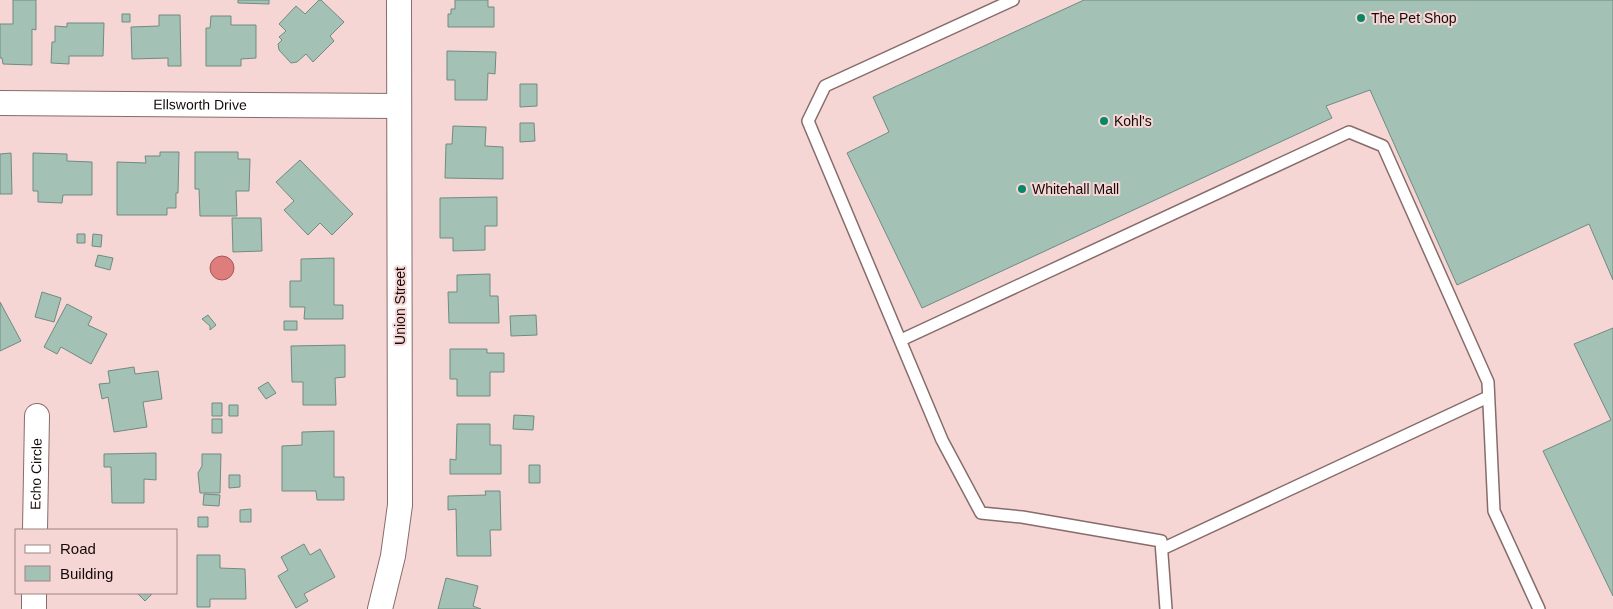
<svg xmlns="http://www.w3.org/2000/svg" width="1613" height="609" font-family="Helvetica,sans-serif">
<rect width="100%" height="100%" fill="#f6d6d5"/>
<!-- water -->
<path fill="#de7d7c" stroke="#a15a5a" d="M210 268a12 12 0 1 1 24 0a12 12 0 1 1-24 0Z"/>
<!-- building -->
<path fill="#a4c1b6" stroke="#6f8b80" d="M13,0H36V30L32,29V65L3,64L2,58H0V24H13Z
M238,0H269V4L238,3Z
M319,0H321L344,22L330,36L334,41L313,62L306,54L297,62L291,63L279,50L278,44L282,40L279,37L286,31L279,24L296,6L305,14Z
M455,0H488V7H494V27H448V14H451V9H455Z
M1084,0H1613V280L1589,224L1457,285L1370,90L1326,106L1332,118L922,308L847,153L889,132L873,97Z
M122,14H130V22H122Z
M159,15H180L181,66H168V58L132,59L131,27L159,26Z
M211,16H231V25H256V58L241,59V66H206V28H210Z
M67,23H104L103,56H69V64L51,63L52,42H55V26L67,27Z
M447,51L496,52L495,74L488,73L487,100H455V80H447Z
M520,84H537V106L520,107Z
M520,123H534L535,141L520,142Z
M453,126L486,127L485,146L503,147V179L445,178L446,144H452Z
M160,152H179L178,193H176V208H167V215H117V162L146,163L145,156H160Z
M195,152H238V159H250L249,191H236L237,216H200L199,189H195Z
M11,153L12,194H0V154Z
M33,153L67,154V161L92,162V195H63L62,203L38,202V191H33Z
M300,160L353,214L332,235L320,223L308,235L284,210L294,201L276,182Z
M497,197V226H485V250L453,251V238H440V198Z
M232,218H261L262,251L233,252Z
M77,234H85V243H77Z
M93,234L102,235L101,247L92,246Z
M98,255L113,258L110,270L95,266Z
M334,258V305H343V319H304L305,307H290V281H301V259Z
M490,274V296H498L499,323H449L448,292H457V275Z
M42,292L61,298L54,322L35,317Z
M0,302L21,341L0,351Z
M67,304L92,317L88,325L107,334L91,364L61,347L57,354L44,347Z
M208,315L216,325L210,330V326L202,319Z
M536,315L537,335L511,336L510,316Z
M284,321H297V330H284Z
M1613,328V596L1543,451L1611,420L1574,344Z
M345,345V377L335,378L336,405H303V382H292L291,346Z
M450,349H487V353H504V372H490V396H457V379H450Z
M134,367L135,374L158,371L162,399L143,402L147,427L114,432L108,397L102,399L99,384L110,383L108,371Z
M268,382L276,393L266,399L258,388Z
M212,403H222V416H212Z
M229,405H238V416H229Z
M514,415L534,416L533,430L513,429Z
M212,419H222V433H212Z
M457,424H490V445H501V474H450V459L456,460Z
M334,431V477H344V500H317L316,491H282V446L302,445V432Z
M156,453V480L144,479V503H112L111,467H104V454Z
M202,454H221L220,493H200L198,473L202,466Z
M529,465H540V483H529Z
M229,475H240V487L229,488Z
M485,491H500L501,530H490L491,556H457L456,509L448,510V496L486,495Z
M204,494L220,495L219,506L203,505Z
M251,509V522H240V510Z
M198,517H208V527H198Z
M304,544L310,555L320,549L335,577L304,594L308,601L296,608L278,576L288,570L281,557Z
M197,555H220V568L245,569L246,599H210V607H197Z
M446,578L478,586L473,606L481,609H438Z
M137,593H153L145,601Z"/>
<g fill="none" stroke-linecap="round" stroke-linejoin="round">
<!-- service casing -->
<g stroke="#876c6a" stroke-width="14">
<path id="service" d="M1013,0L825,86L808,121L942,440L981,513L1022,517L1161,541L1166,609
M901,340L1349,132L1383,146L1488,382L1494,511L1539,609
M1162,549L1488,397"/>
</g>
<!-- minor casing -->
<g stroke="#876c6a" stroke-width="26">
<g id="minor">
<path id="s1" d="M0,103L399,106"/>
<path id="s2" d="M35,530L37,416"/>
<path d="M34,609V593"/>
<path d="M380,609L393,556L400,505L399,0"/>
</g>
</g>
<!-- service -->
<use href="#service" stroke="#fff" stroke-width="11"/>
<!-- minor -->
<use href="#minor" stroke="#fff" stroke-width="24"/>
</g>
<!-- markers -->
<g fill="#088668" stroke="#f6d6d5" stroke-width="2">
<circle cx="1361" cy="18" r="5"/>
<circle cx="1104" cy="121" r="5"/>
<circle cx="1022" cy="189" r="5"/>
</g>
<g text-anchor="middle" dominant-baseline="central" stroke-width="4" stroke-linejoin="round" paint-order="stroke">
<!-- poi labels -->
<g font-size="14" fill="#140a09" stroke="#f6d6d5" text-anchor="start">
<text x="1371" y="18">The Pet Shop</text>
<text x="1114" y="121">Kohl's</text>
<text x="1032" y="189">Whitehall Mall</text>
</g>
<!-- street labels -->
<g font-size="14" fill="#140a09" stroke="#f6d6d5">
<text stroke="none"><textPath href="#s1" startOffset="200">Ellsworth Drive</textPath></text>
<text transform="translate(400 306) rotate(-90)">Union Street</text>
<text stroke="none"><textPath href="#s2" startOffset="56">Echo Circle</textPath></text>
</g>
</g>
<!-- legend -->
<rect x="15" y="529" width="162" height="65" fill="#f6d6d5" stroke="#9c8483"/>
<rect x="25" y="545" width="25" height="8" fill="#ffffff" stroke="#9c8483"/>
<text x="60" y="554" font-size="15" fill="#140a09">Road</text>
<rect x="25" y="566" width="25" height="15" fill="#a4c1b6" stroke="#9c8483"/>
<text x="60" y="579" font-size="15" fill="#140a09">Building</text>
</svg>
